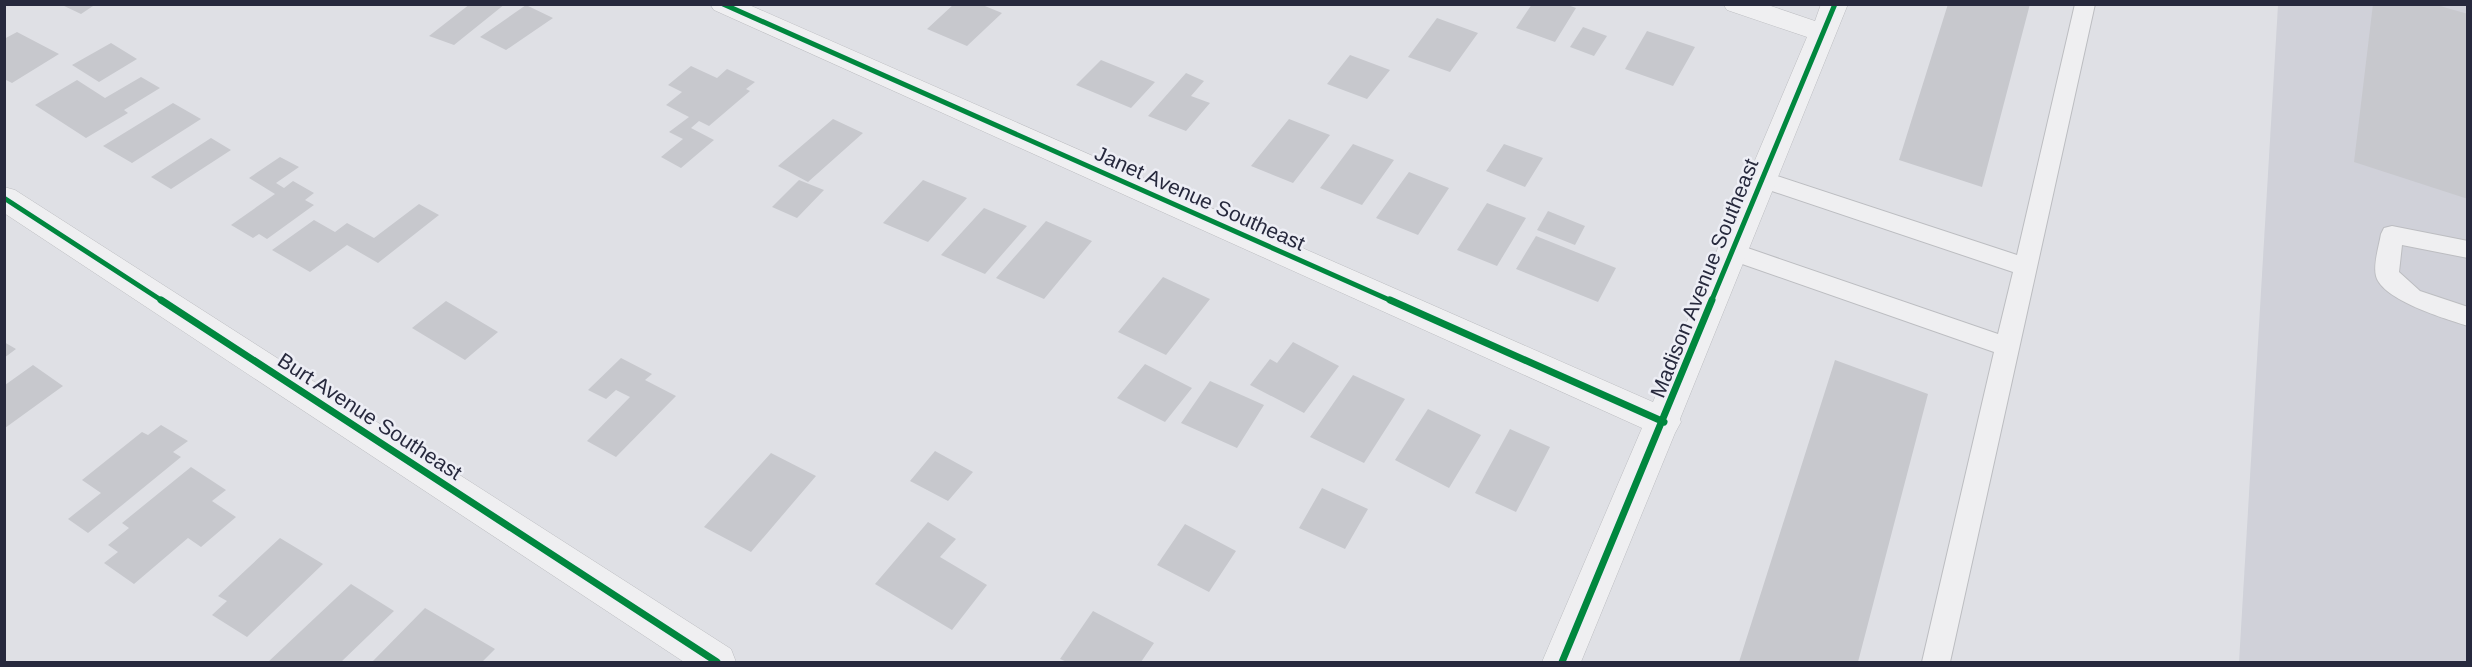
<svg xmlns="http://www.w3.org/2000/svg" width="2472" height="667" font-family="Arial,sans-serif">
<rect width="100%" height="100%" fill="#dfe0e5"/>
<!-- built -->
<path fill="#d0d1d9" d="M2278,5H2467V662H2239Z"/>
<!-- building -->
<path fill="#c7c8cd" d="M60,4H96L81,14Z
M470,4H505L454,45L429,36Z
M954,4H980L1002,13L967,46L927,29Z
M1532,4H1565L1576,8L1555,42L1516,28Z
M1948,4H2030L1982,187L1899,160Z
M2373,4H2433L2468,14V199L2354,162Z
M526,5L553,18L506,50L480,37Z
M1437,18L1478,33L1450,72L1408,57Z
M1583,27L1607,36L1594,56L1570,47Z
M1647,31L1695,47L1673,86L1625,69Z
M17,32L59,54L12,83L4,79V39Z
M111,43L137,59L99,82L72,65Z
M1350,55L1390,70L1367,99L1327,84Z
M1101,60L1155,82L1131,108L1076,85Z
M691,66L717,78L727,69L755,82L746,89L750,91L709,126L699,121L691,128L714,140L681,168L661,157L683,139L669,132L689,117L666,105L682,92L668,85Z
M1186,73L1204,81L1191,96L1210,103L1186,131L1148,116Z
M141,77L160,88L124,110L128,113L86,138L35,105L77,80L105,98Z
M173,103L201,119L132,163L103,146Z
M833,119L863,133L808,182L778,166Z
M1289,119L1330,135L1293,183L1251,166Z
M211,138L231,150L171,189L151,177Z
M1353,144L1394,160L1362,205L1320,188Z
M1504,144L1543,158L1525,187L1486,171Z
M280,157L299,167L276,183L284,188L293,181L314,193L305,200L314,205L267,239L259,234L253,238L231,225L275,194L249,178Z
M1409,172L1449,188L1418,235L1376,218Z
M799,180L824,190L797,218L772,207Z
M923,180L967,198L928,242L883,223Z
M1487,203L1526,218L1497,266L1457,250Z
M419,204L439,215L378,263L347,245L310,272L272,250L314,220L335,232L347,223L374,238Z
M984,208L1027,226L985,274L941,255Z
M1548,211L1585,226L1575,245L1537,230Z
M1046,221L1092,241L1044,299L996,278Z
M1536,236L1616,268L1598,302L1516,269Z
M1163,277L1210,299L1166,355L1118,332Z
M446,301L498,332L465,360L412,328Z
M4,342L16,349L4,358Z
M1293,342L1339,366L1304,413L1250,385L1270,359L1277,363Z
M621,358L652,374L645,380L676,396L616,457L587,441L630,397L616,390L606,399L588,390Z
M1835,360L1928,394L1858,662H1739Z
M1145,364L1192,388L1165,422L1117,398Z
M33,365L63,386L5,428V385Z
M1353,375L1405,399L1364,463L1310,437Z
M1210,381L1264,405L1237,448L1181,423Z
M1428,409L1481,435L1449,488L1395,460Z
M161,425L188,441L173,452L181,457L88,533L68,519L101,493L82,480L142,432L148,435Z
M1510,429L1550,447L1516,512L1475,493Z
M935,451L973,472L948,501L910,481Z
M771,453L816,476L751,552L704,527Z
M191,467L226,490L212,501L236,517L201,547L188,538L134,584L104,563L118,552L108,545L129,528L122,523Z
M1322,488L1368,509L1345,549L1299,528Z
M928,522L956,539L940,557L987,585L952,630L875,584Z
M1185,524L1236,551L1209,592L1157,565Z
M280,538L323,564L247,637L212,615L227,601L218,596Z
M351,584L394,611L341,662H268Z
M425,608L495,649L482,662H372Z
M1093,611L1154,643L1141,662H1067L1060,659Z"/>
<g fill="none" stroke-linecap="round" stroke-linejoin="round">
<!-- service casing -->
<g stroke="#bcbdc1" stroke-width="2">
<path id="service" d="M2075,4H2095L1950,662H1922L1994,352L1725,258L1722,252L1725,246L1733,243L1998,334L2013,272L1754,185L1751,179L1754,173L1762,171L2017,255Z
M2392,226L2468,241V258L2402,245L2399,272L2420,291L2468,307V326C2446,319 2382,300 2376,276C2373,264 2379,246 2381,234L2384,228Z"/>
</g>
<!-- minor casing -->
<g stroke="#bcbdc1" stroke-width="1">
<path id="minor" d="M710,4H747L1653,402L1807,37L1727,10L1723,4H1765L1815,21L1821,4H1848L1680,419L1681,422L1675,433L1581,662H1542L1642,428L714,10Z
M4,187L15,190L731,649L736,662H684L4,213Z"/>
</g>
<!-- service -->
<use href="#service" fill="#efeff1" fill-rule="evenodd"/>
<!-- minor -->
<use href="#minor" fill="#efeff1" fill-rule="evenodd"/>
<!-- cycleway-far1 casing -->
<g stroke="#edeef5" stroke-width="8">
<path id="cycleway-far1" d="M723,4L1394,302
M4,198L164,302
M1711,302L1835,4"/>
</g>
<!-- cycleway casing -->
<g stroke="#edeef5" stroke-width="10">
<path id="cycleway" d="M161,300L717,662
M1390,300L1664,422
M1562,662L1712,300"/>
</g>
<!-- cycleway-far1 -->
<use href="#cycleway-far1" stroke="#00873e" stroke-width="5"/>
<!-- cycleway -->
<use href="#cycleway" stroke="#00873e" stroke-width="7"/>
</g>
<g text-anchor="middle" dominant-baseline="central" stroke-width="5" stroke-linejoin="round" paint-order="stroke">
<!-- street labels -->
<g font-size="21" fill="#27293d" stroke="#edeef5">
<text transform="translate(1200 198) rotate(24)">Janet Avenue Southeast</text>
<text transform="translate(1704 278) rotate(-68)">Madison Avenue Southeast</text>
<text transform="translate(370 416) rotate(33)">Burt Avenue Southeast</text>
</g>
</g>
<!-- border -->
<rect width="2472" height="667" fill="none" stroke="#27293d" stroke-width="12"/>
</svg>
